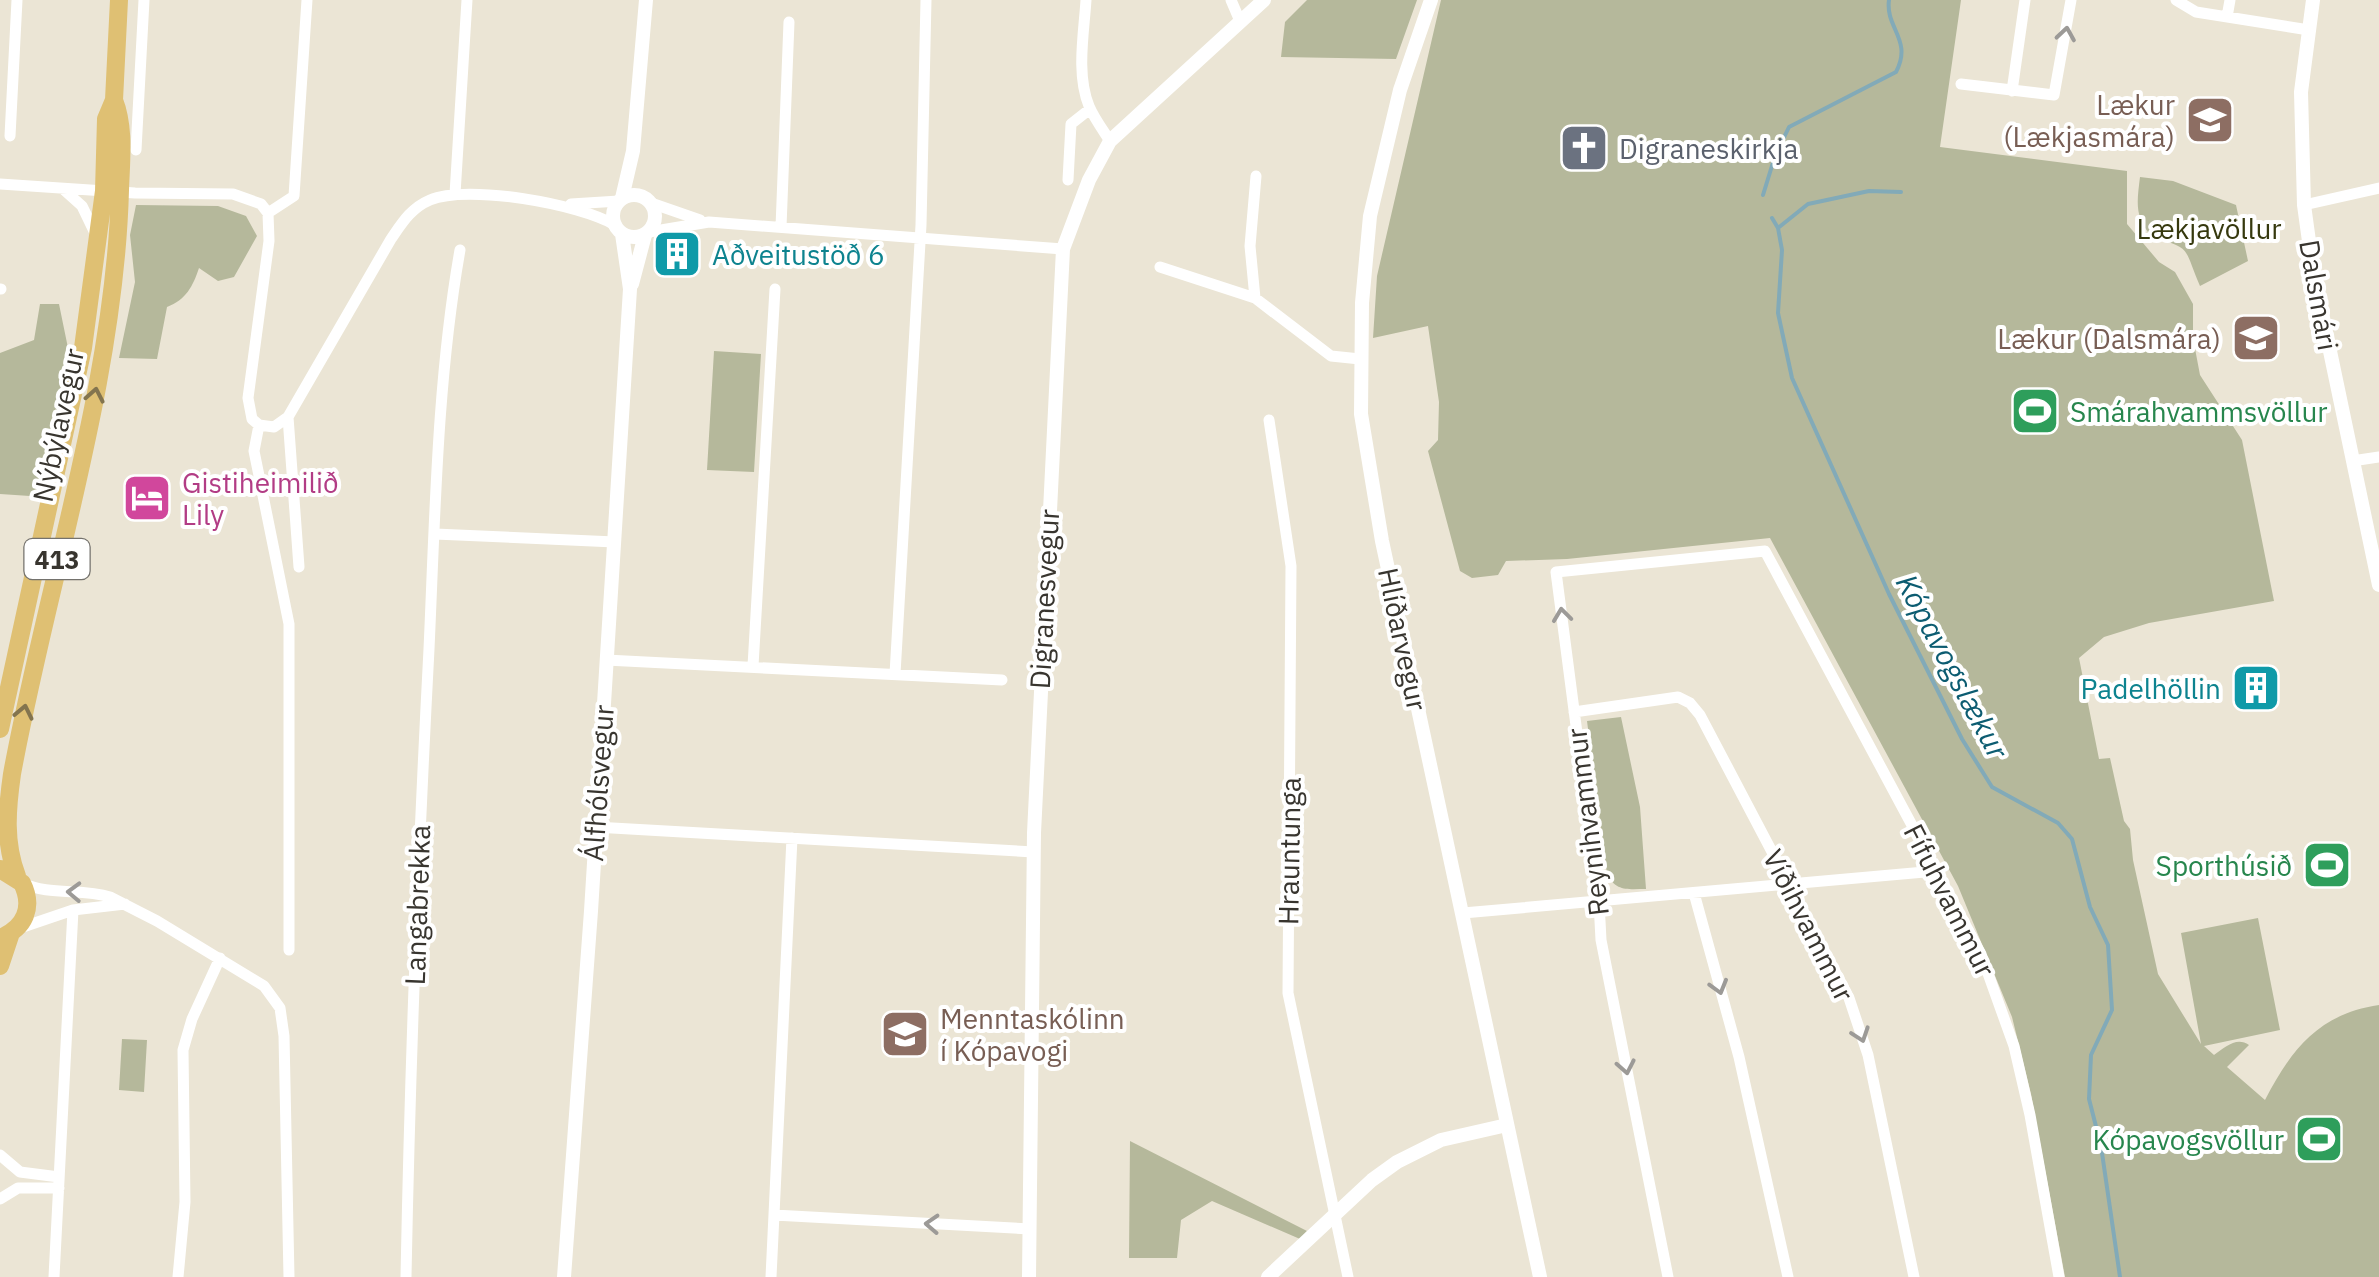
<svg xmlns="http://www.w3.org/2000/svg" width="2379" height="1277" font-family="'IBM Plex Sans',sans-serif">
<rect width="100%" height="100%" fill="#ebe5d5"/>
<!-- green -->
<path fill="#b5b89b" d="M1307,0H1417L1396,59L1281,57L1285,22Z
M1441,0H1961L1940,147L2127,171V224L2159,262L2175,272L2193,304V338L2200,375L2242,440L2274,601L2149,623L2104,637L2079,658L2099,759L2110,758L2124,821L2130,829L2133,860L2158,974L2201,1044L2181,933L2258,918L2280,1030L2204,1046L2214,1055C2225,1047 2237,1036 2249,1045L2227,1067L2265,1100C2291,1050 2318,1014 2379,1005V1277H2065L2031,1094L2012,1017L1958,886L1770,538L1567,559L1506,561L1498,575L1472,578L1460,571L1428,451L1438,440L1439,402L1428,326L1373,338L1377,276Z
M2140,177L2173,181L2236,205L2248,261L2200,286C2183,247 2193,249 2152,237C2134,217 2137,202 2140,177Z
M136,205L218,206L246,216L257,236L234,277L218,281L199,268C193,286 186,300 167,307L157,359L119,358L135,282L130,235Z
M40,304H59L68,348L45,497L0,494V353L34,340Z
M714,351L761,354L754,472L707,470Z
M1621,717L1640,807L1646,889C1628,889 1616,892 1607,874L1587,721Z
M122,1039L147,1040L144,1092L119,1090Z
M1130,1141L1307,1231L1300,1239L1212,1201L1181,1220L1177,1258H1129Z"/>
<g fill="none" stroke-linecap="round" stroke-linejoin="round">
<!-- stream -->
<path stroke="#82aab8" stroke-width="4" d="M1763,195L1775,156L1789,127L1896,72C1913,40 1885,28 1889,0
M1772,218L1778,228L1782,250L1778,313L1792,378L1889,594L1962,739L1992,787L2058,823L2072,839L2090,907L2108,945L2112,1010L2091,1055L2089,1099L2101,1146L2120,1277
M1778,228L1808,204L1869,191L1901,192"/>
<!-- minor -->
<path stroke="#fff" stroke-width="11" d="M1086,0C1084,33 1076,74 1089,106C1094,118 1103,130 1110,141
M1231,0L1240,21
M2176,0L2196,12L2309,30
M2227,17L2230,0
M1961,84L2054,95L2071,0
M2012,91L2025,0
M10,136L17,0
M136,150L144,0
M1068,180L1071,124L1090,109
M0,184L135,193L233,194L261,204L268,213L269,241L248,398L252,419L259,425
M63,189L82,206L95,233
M455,194L467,0
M651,203L700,220
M571,204L619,201
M2304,205L2379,188
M268,213L294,196L307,0
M781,227L789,22
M649,232L709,222L1063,249
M1160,267L1255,298L1331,356L1360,359
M0,289H1
M1255,298L1250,246L1256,176
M288,417L299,567
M1269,420L1291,566L1288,993L1348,1277
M259,425L254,451L289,624V950
M259,425L274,427L288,417L391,239C402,223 411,208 430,200C467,184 580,204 615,225
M2352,461L2379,457
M435,534L615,542
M606,660L1002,680
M753,666L775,289
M895,674L921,225L926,0
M1574,712L1678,697L1690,703L1700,715L1849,998L1868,1055L1914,1277
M595,827L1034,852
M22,883C50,896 81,888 110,897L157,921L264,986L280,1008L284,1036L289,1277
M1694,893L1739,1057L1788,1277
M1463,913L1936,871
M17,929L73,910L125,904
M0,1155L20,1172L59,1177
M0,1199L18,1188H59
M774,1215L1030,1229
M54,1277L73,910
M178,1277L185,1202L183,1050L192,1019L220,958
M406,1277C410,1068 418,858 429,649C435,517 437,380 460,250
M771,1277L792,838
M1668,1277L1601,940L1599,902L1556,572L1765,551L1981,954L2014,1046L2030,1115L2059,1277"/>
<!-- tertiary -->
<path stroke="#fff" stroke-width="14" d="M1431,0L1400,90L1370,216L1362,303L1361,414L1382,541L1540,1277
M2313,0L2301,92L2304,205L2313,270L2379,585
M613 216a21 21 0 1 1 42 0a21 21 0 1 1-42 0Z
M622,198L633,151L646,0
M632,284L645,235
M564,1277L591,911L630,289L622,234
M1029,1277L1034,833L1063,249L1089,180L1110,141L1264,0
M1268,1277L1372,1180L1397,1162L1441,1140L1507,1125"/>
<!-- primary -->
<path stroke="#dfc073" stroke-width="18" d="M0,729L83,348L104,191L106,119L114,100L119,0
M0,869L22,883C34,907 25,928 0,938
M17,876C4,843 7,809 12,774C47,583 115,383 120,190C121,160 125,128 114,100
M0,966L11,933"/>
</g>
<!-- one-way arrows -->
<defs><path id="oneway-chevron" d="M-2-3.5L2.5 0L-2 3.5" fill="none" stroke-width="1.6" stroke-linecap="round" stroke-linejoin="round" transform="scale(2.5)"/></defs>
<g stroke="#9c9a97">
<use href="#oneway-chevron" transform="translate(2066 34) rotate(-81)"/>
<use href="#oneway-chevron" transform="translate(1562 615) rotate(-97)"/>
<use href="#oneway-chevron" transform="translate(74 892) rotate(-178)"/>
<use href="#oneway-chevron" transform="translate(1719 987) rotate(74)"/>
<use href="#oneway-chevron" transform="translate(1861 1035) rotate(71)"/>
<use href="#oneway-chevron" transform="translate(1626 1067) rotate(79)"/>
<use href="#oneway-chevron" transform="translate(932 1224) rotate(-177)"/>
</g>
<g stroke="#83744e">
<use href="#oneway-chevron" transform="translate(95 395) rotate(-79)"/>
<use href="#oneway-chevron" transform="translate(24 712) rotate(-78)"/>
</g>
<!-- icons -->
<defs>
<g id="school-square" transform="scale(2.5)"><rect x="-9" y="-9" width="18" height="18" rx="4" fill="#8d6e63" stroke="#fff"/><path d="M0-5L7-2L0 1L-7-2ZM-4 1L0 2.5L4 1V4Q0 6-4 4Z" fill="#fff"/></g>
<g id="church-square" transform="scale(2.5)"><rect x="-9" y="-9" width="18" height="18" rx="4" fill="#6b7280" stroke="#fff"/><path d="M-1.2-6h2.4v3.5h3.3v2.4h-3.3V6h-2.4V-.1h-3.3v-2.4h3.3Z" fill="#fff"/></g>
<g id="building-square" transform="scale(2.5)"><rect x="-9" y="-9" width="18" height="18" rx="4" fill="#0f9aa8" stroke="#fff"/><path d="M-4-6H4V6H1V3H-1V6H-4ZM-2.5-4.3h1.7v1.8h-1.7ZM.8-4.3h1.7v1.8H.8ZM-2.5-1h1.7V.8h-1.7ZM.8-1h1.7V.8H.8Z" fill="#fff"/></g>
<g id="stadium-square" transform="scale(2.5)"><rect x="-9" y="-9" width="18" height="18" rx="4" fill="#2e9e5b" stroke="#fff"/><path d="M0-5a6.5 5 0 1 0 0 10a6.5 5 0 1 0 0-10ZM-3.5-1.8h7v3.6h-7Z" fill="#fff"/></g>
<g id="hotel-square" transform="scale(2.5)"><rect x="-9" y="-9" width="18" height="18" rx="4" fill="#d1479c" stroke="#fff"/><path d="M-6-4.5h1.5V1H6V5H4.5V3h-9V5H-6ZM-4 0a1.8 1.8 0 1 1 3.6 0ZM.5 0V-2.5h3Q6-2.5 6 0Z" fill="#fff"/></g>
<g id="university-square" transform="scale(2.5)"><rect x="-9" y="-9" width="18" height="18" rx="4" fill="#8d6e63" stroke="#fff"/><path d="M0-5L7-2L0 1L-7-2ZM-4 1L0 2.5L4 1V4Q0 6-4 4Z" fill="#fff"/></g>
</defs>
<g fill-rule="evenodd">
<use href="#school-square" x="2210" y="120"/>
<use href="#church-square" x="1584" y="148"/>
<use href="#building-square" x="677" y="254"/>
<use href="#school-square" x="2256" y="338"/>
<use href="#stadium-square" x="2035" y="411"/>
<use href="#hotel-square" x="147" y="498"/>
<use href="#building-square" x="2256" y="688"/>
<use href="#stadium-square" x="2327" y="865"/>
<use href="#university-square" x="905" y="1034"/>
<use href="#stadium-square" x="2319" y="1139"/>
</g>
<g text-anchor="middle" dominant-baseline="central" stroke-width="8" stroke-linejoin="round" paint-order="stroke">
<!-- shield labels -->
<rect fill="#fff" stroke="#74726d" stroke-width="2.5" x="24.5" y="539" width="65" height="40" rx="8"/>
<g font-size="25" font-weight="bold" fill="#38352f">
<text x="57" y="559">413</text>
</g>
<!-- education labels -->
<g font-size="28" fill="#785e54" stroke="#fff" text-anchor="end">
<text x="2175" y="104">Lækur<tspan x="2175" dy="32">(Lækjasmára)</tspan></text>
<text x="2221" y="338">Lækur (Dalsmára)</text>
<text x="940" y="1018" text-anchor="start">Menntaskólinn<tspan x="940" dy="32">í Kópavogi</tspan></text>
</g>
<!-- worship labels -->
<g font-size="28" fill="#5b616d" stroke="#fff" text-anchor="start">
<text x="1619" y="148">Digraneskirkja</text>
</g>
<!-- park labels -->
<g font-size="28" fill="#36390e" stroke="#fff">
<text x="2209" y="228">Lækjavöllur</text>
</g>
<!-- culture labels -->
<g font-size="28" fill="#0d838f" stroke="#fff" text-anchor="start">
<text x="712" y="254">Aðveitustöð 6</text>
<text x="2221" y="688" text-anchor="end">Padelhöllin</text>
</g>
<!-- street labels -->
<g font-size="28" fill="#38352f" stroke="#fff">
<text transform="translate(2319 295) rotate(80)">Dalsmári</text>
<text transform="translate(58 425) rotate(-78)">Nýbýlavegur</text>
<text transform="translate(1044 599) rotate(-87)">Digranesvegur</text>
<text transform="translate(1403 639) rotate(78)">Hlíðarvegur</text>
<text transform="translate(598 783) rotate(-86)">Álfhólsvegur</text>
<text transform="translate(1587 822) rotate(-97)">Reynihvammur</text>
<text transform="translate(1289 851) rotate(-89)">Hrauntunga</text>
<text transform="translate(1950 900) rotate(63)">Fífuhvammur</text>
<text transform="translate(417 905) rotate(-88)">Langabrekka</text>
<text transform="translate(1809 925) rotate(63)">Víðihvammur</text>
</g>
<!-- leisure labels -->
<g font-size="28" fill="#27864d" stroke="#fff" text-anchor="end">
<text x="2070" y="411" text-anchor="start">Smárahvammsvöllur</text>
<text x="2292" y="865">Sporthúsið</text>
<text x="2284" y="1139">Kópavogsvöllur</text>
</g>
<!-- hotel labels -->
<g font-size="28" fill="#b23c85" stroke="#fff" text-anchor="start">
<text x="182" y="482">Gistiheimilið<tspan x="182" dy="32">Lily</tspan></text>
</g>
<!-- water labels -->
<g font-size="30" font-style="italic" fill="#0c5c71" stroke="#fff">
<text transform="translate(1953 666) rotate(62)">Kópavogslækur</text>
</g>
</g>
</svg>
